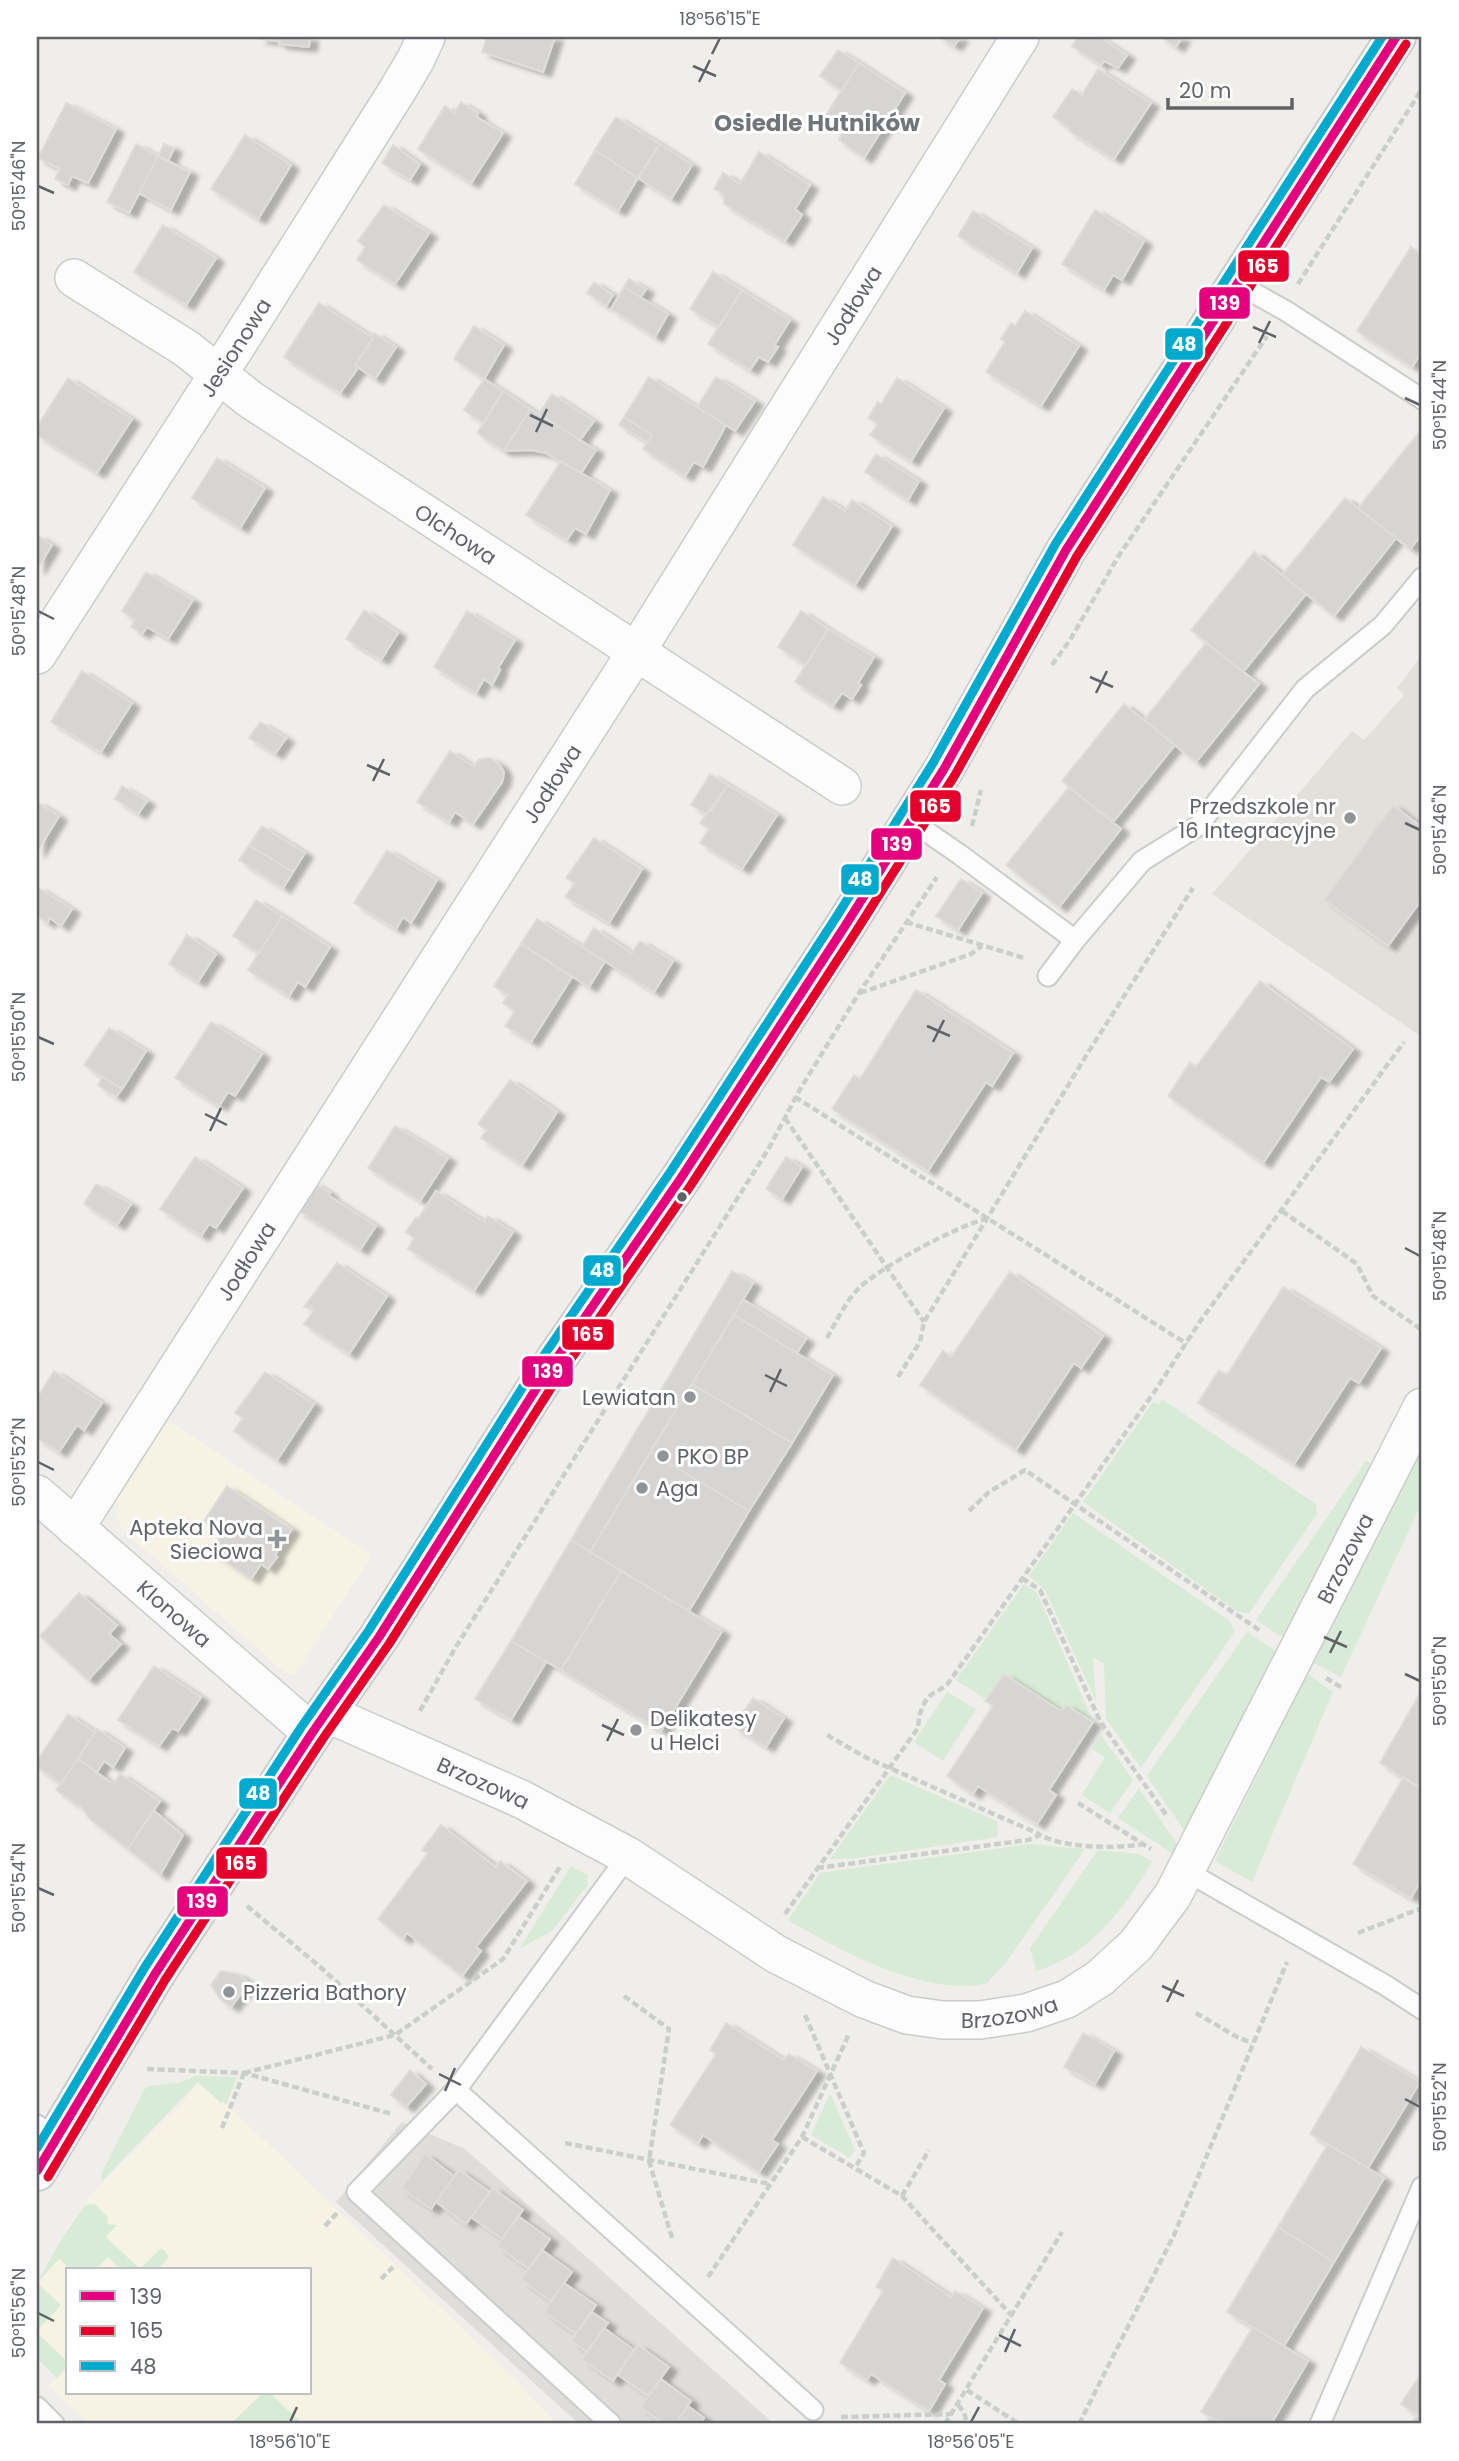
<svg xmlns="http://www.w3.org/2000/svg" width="1459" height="2461" font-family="Poppins,sans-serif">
<defs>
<filter id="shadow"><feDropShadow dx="8" dy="4.5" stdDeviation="2" flood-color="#0004"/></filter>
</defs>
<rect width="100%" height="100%" fill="#efeeea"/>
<!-- commercial -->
<path fill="#f7f3e4" d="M167,1419L372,1555L294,1676L280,1668L124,1531L116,1517V1501L121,1487Z
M198,2082L221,2103L223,2101L514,2378L556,2424H303L270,2393H310V2270H68V2393H263L231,2424H89L49,2386L57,2378L37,2359V2284L59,2243L89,2197L185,2099Z"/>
<!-- industrial -->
<path fill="#dfddda" d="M402,2122L465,2149L774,2424H579L336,2202Z"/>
<!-- education -->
<path fill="#e2e0da" d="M1422,655V1037L1212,894L1352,731L1364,740L1404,695L1397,688Z"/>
<!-- green -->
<path fill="#d8ebd6" d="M1162,1399L1316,1504L1317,1514L1249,1613L1238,1612L1083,1502L1153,1402L1159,1405Z
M1422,1450V1502L1341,1677L1314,1663Z
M1366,1461L1371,1463L1285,1636H1280L1256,1620Z
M1073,1513L1230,1621L1235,1631L1141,1768L1106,1719L1104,1664L1093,1657L1096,1701L1045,1590L1029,1576Z
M1024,1584L1037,1593L1093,1722L1066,1705L1061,1711L1004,1674L987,1700L956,1680Z
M1247,1632L1276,1651L1184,1830L1147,1776Z
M1308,1674L1333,1692L1252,1882L1215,1861Z
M947,1692L976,1709L943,1761L914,1742Z
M1101,1735L1133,1780L1110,1813L1082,1795L1105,1757L1092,1749Z
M890,1775L997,1821L998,1837L851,1859H830Z
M1139,1788L1177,1844L1173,1854L1118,1818Z
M1030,1844L1085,1849L1005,1964L987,1983C927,1998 838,1950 788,1920L820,1873Z
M1098,1850L1140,1854L1152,1862C1124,1908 1091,1955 1036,1971L1030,1948Z
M571,1866L588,1875L587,1886L552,1931L519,1949Z
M196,2076L237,2077L226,2105L223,2101L221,2103L198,2082L102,2181V2172L144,2090L148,2086L178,2083Z
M830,2093L855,2150L850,2158L811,2135Z
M95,2204L108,2217L107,2224L117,2225L106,2237L140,2269L160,2249H163L169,2257L157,2270H121L108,2257L95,2270H71L59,2259L37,2283L60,2304V2306L37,2331V2283L59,2243L85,2205Z
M37,2333L68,2362V2366L57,2378L37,2359Z
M263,2393H270L303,2424H231Z"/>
<!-- building -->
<path fill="#d6d5d3" stroke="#deddd9" stroke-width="2" filter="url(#shadow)" d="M260,37H280L279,41L259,39Z
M280,37H310L309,47L279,44Z
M487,37H555L543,72L482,52Z
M939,37H960L954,46Z
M1078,37H1099L1127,55L1118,68L1104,61L1101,65L1072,46Z
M1161,37H1182L1176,47Z
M838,50L859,63L842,91L820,76Z
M859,63L905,93L864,158L839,140L843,131L823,120Z
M1098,69L1151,103L1114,159L1069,131L1070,128L1053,117L1072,89L1082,95Z
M461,102L478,113L477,117L503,133L471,183L418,149L445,106L454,113Z
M66,103L116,129L88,183L72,176L68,185L55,179L60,169L38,158Z
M616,117L660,144L638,178L595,150Z
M245,135L291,165L258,219L211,189Z
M136,144L158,156L129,213L107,202Z
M164,144L174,148L168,161L158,156Z
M660,144L692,165L671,199L638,178Z
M393,145L420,164L410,180L382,163Z
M595,150L638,178L618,211L575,184Z
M759,152L810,185L795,209L802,215L785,241L724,204V194L714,189L723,173L740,184Z
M158,156L190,172L171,210L139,193Z
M384,205L429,233L395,284L357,260L365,247L358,241Z
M1095,210L1144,241L1122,280L1113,275L1104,290L1062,264Z
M973,211L1032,248L1017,273L958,236Z
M163,225L216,258L186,305L134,272Z
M1411,247L1422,255V351L1412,367L1357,331Z
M713,272L742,290L719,327L690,309Z
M629,279L646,289L641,297L624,287Z
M594,282L613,295L606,306L587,293Z
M624,287L668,314L655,337L611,309Z
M742,290L790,320L774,346L778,347L768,362L759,357L750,370L708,344Z
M319,303L373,338L355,365L358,368L340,393L284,357Z
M1025,311L1079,346L1041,406L986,372L1005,342L1001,339L1011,323L1015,326Z
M474,326L504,345L484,379L454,359Z
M374,333L396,347L375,379L355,365L373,338L371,337Z
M649,377L726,425L703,467L694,462L685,476L643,449L652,435L624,417Z
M716,377L755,401L735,431L697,407Z
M68,378L132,419L97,473L37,435V427Z
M897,378L944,408L911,461L870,435L878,424L868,418L878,402L881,404Z
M484,379L503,391L484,423L464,410Z
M503,391L530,409L504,451L477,433Z
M552,394L594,421L580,440L539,414Z
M530,409L596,450L581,473L546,453L531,450L504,451Z
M624,417L652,435L647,442L619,425Z
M1420,431L1422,432V534L1410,549L1358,508Z
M876,454L919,481L908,500L865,472Z
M217,458L265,488L240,528L192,498Z
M561,461L610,490L586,534L575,528L567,540L526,515Z
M823,497L845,511L852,500L892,526L855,585L793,545Z
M1345,498L1396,538L1334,616L1282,575Z
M37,535L52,545L37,569Z
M1254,552L1306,594L1243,672L1191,630Z
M146,572L193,600L168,639L147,627L142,634L131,627L135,620L122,611Z
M364,610L398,633L381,660L346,639Z
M467,611L515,640L498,668L500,670L492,685L484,679L476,693L434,667Z
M801,611L828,629L806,665L778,647Z
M828,629L874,657L858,683L861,685L852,699L842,693L833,706L795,682Z
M1206,643L1259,684L1196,762L1144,720Z
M82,671L132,703L101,752L51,722Z
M1124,704L1175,745L1113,822L1062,781Z
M260,722L286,738L275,754L249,738Z
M450,751L473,766L480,759L490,758L500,765L504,773L502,782L473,824L455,812L449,822L417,802Z
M710,774L728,785L711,811L709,810L706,814L691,805Z
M728,785L777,815L742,869L700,843L709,829L700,823Z
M122,786L147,801L138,814L115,799Z
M1069,787L1121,829L1059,907L1006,865Z
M37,802L59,816L37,852Z
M1393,805L1422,827V899L1388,946L1324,900Z
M262,826L305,853L293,872L249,845Z
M594,838L642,869L609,923L565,897L575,883L566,878Z
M249,845L293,872L283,888L239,860Z
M387,850L437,880L411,923L403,917L396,929L354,903Z
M961,879L982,893L958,930L936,916Z
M37,887L72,909L61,926L50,918L47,923L37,916Z
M256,900L282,916L259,953L233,936Z
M282,916L330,947L305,987L298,982L289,996L248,970Z
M537,919L605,961L589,987L521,944Z
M594,928L632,953L640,941L673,961L654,992L582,947Z
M187,935L216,954L198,982L169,964Z
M521,944L572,977L531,1042L505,1026L515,1011L503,1003L508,995L494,986Z
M1260,981L1353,1049L1329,1082L1321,1077L1263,1163L1168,1096L1190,1062L1196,1067Z
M916,990L1013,1053L992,1086L986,1082L928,1171L832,1109L854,1075L860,1079Z
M211,1022L262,1054L235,1096L228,1092L219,1106L175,1078Z
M109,1028L146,1051L122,1089L84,1065Z
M103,1077L122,1089L116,1097L98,1085Z
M510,1080L557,1112L522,1165L481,1138L487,1130L478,1124Z
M395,1126L448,1158L420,1201L368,1168Z
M195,1157L243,1188L216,1228L209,1224L201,1236L160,1209Z
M786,1157L802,1167L782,1199L766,1189Z
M314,1183L330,1193L328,1195L376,1226L360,1250L297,1210Z
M96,1184L131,1204L117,1225L84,1204Z
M436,1191L484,1222L488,1216L513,1232L474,1291L408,1249L414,1238L406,1232L416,1217L418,1219Z
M337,1263L387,1296L349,1354L304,1324L314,1310L304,1307Z
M732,1271L753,1283L590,1552L571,1540Z
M1010,1272L1103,1336L1081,1368L1074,1363L1016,1450L920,1385L943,1351L951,1357Z
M1283,1287L1381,1348L1359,1383L1350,1378L1294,1464L1198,1403L1219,1370L1227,1375Z
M743,1299L806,1339L797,1353L734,1315Z
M734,1315L833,1375L792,1443L692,1384Z
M54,1371L102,1403L84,1430L77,1425L59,1452L37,1438V1398Z
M265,1372L314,1404L277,1460L234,1431L243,1418L235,1413Z
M692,1384L792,1443L749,1511L650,1452Z
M650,1452L749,1511L689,1611L590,1552Z
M227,1486L292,1529L275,1555L277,1557L268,1569L261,1564L251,1579L210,1551L222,1534L204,1521Z
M571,1540L621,1571L561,1670L511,1641Z
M621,1571L722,1631L661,1731L561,1670Z
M79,1593L117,1625L109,1634L121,1644L88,1680L40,1636Z
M511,1641L546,1662L511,1720L475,1699Z
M154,1666L201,1697L178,1731L172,1728L159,1746L118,1720Z
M1004,1674L1061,1711L1066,1705L1093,1722L1049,1790L1056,1795L1037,1824L978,1786L973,1794L947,1776L993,1706L985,1701Z
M1422,1690V1789L1380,1763Z
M753,1698L784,1718L766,1747L734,1727Z
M68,1714L95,1732L61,1784L37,1767V1761Z
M97,1729L125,1748L113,1767L104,1761L97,1772L78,1759Z
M78,1759L113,1784L120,1774L160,1801L128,1849L91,1820L81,1807L56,1790Z
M1403,1778L1422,1789V1878L1411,1898L1353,1864Z
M153,1810L183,1835L160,1875L128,1849Z
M441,1825L496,1867L500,1861L527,1881L476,1947L481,1951L462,1976L407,1933L403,1939L378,1919L428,1853L422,1850Z
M221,1971L238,1974L249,1983L231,2007L220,1999L211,1985Z
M726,2023L784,2060L789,2054L817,2071L772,2140L778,2144L759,2172L703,2135L698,2143L670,2125L716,2054L710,2050Z
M1083,2033L1114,2051L1095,2084L1064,2067Z
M1361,2047L1420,2082L1368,2168L1310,2134Z
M410,2070L426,2084L406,2107L391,2095Z
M1328,2144L1384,2178L1334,2262L1278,2227Z
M425,2154L454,2176L431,2209L401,2188Z
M459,2170L490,2192L466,2224L436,2202Z
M493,2188L523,2210L502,2239L471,2217Z
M518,2216L550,2239L529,2269L497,2246Z
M1278,2227L1334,2262L1284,2346L1227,2312Z
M542,2250L572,2272L551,2301L521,2280Z
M893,2258L951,2297L955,2291L983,2308L939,2380L945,2384L929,2411L871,2374L867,2380L840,2363L883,2291L876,2287Z
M564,2283L596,2305L576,2334L544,2312Z
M592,2312L608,2323L587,2352L571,2341Z
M1253,2327L1308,2361L1271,2424H1223L1201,2412Z
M604,2328L634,2350L613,2381L582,2359Z
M638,2345L669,2367L648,2396L617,2374Z
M1422,2372V2418L1401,2404Z
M661,2379L691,2401L675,2424H664L640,2407Z
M688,2406L704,2418L700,2424H675Z
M1417,2415L1422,2418V2424H1411Z
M1210,2417L1223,2424H1206Z"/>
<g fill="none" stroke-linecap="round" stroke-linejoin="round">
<!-- lane casing -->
<g stroke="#cbcccc" stroke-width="23">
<path id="lane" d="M1236,283L1286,311L1422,399
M911,821L959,854L1075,940
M1048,976L1075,940L1142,861L1198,826L1305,689L1383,625L1422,578
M1186,1871L1385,1985L1422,2009
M456,2090L813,2410
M37,2125L57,2140
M37,2407L54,2424
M611,2424L357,2192L456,2090L628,1856
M1320,2424L1422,2187"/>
</g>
<!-- street casing -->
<g stroke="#cbcccc" stroke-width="40">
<g id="street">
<path id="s1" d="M74,278L187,349L251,400L842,786"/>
<path id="s2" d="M37,655L237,345L397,91L416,59L426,37"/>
<path id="s3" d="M37,1494L312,1733"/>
<path id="s4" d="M75,1528L636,652L1020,37"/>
<path id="s5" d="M326,1713L521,1799L628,1856L776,1954L864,1999L907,2015L943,2020H980L1026,2013L1067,1999L1100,1978L1136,1945L1173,1895L1422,1407"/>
</g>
</g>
<!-- secondary casing -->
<g stroke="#cacacb" stroke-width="42">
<path id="secondary" d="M37,2171L155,1974L312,1733L379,1637L541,1381L681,1178L845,926L944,769L1066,550L1396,37"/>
</g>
<!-- path -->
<path stroke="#cacfcc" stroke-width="4.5" stroke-dasharray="7 3.5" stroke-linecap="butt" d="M1298,284L1422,89
M1052,665L1070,640L1118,557L1267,336
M972,826L981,790
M906,922L1024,958
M860,993L971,954L982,946
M795,1097L1187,1344
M785,1118L924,1322
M1282,1211L1357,1264L1373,1296L1422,1330
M827,1338C836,1322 846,1301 859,1288C881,1267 956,1226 986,1219
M898,1377L920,1342L924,1322L1089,1051L1193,888
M969,1511L989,1492L1025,1470L1262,1632
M1022,1578L1040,1590L1101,1723L1167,1816
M1326,1678L1344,1689
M420,1711L454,1650L769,1148L799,1091L859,993L937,877
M827,1735L867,1758L1039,1834
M1078,1803L1151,1849
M817,1868L1028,1840L1040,1835C1065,1848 1114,1849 1143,1844
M247,1906L318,1965L432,2069
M785,1914L918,1728C919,1716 921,1704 931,1695C937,1690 944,1689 949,1682L1155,1391L1201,1320L1404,1042
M1358,1933L1422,1908
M624,1996L669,2029L649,2161L673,2241
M1196,2013L1237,2037L1252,2043
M805,2015L864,2153L855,2168
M147,2069L244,2073L392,2114
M244,2073L395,2035L503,1959L561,1865
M222,2128L244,2073
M802,2137L902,2196L1012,2316
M565,2143L770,2184
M902,2196L929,2150
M325,2226L337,2213
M708,2277L802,2137L849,2034
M381,2279L393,2267
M967,2390L1019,2424
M958,2405L964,2412L967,2424
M841,2417L951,2414
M945,2424L1062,2232
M1079,2424L1174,2235L1287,1962"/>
<!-- lane -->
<use href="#lane" stroke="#fdfcfc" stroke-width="19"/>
<!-- street -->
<use href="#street" stroke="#fdfcfc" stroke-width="37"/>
<!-- secondary -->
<use href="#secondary" stroke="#fdfcfc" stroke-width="38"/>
<!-- bus-1 casing -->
<g stroke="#fff" stroke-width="14">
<path id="bus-1" d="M37,2171L155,1974L312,1733L379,1637L541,1381L681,1178L845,926L944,769L1066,550L1396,37"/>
</g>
<!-- bus-2 casing -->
<g stroke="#fff" stroke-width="14">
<path id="bus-2" d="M48,2177L165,1980L322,1740L389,1644L551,1388L691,1185L855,933L955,775L1077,556L1406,44"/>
</g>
<!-- bus-3 casing -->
<g stroke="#fff" stroke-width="14">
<path id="bus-3" d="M37,2148L145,1967L302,1726L369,1630L531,1374L671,1171L835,919L933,763L1056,543L1382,37"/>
</g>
<!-- bus-1 -->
<use href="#bus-1" stroke="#e5007d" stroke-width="9"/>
<!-- bus-2 -->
<use href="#bus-2" stroke="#e4002b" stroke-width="9"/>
<!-- bus-3 -->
<use href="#bus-3" stroke="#00a9ce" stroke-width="9"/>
</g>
<!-- ticks -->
<path fill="none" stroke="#5f6368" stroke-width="2.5" d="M712,54L720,38M693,66L716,76M699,82L710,60M38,186L54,193M1253,327L1276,337M1259,343L1270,321M1405,398L1420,405M530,415L553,426M536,432L547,409M38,611L54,619M1090,677L1113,687M1096,693L1107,671M367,765L390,775M373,781L384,759M1405,823L1420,830M927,1026L950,1036M38,1037L54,1044M933,1042L944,1020M205,1114L227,1125M210,1131L221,1108M1405,1248L1420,1256M765,1375L787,1386M770,1392L781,1369M38,1462L54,1470M1324,1637L1347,1647M1330,1653L1341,1631M1405,1674L1420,1681M602,1725L624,1735M607,1741L618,1719M38,1888L54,1895M1162,1986L1184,1996M1167,2002L1178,1980M439,2074L461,2085M445,2091L455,2068M1405,2099L1420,2107M38,2313L54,2321M999,2335L1021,2346M1005,2352L1015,2329M290,2422L297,2407M971,2422L979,2407"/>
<!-- markers -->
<g fill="#919496" stroke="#fff" stroke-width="2.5">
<circle cx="1350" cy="818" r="7"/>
<circle cx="690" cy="1397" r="7"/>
<circle cx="663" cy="1456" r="7"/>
<circle cx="642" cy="1488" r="7"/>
<path d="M273.5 1528.5h7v7h7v7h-7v7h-7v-7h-7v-7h7z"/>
<circle cx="636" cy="1730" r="7"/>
<circle cx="229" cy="1992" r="7"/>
</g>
<circle fill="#5f6368" stroke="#fff" stroke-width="2.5" cx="682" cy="1197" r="6"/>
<g text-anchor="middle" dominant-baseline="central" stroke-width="6" stroke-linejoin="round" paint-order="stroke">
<!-- street labels -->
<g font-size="21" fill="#5f6368" stroke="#fff">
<text stroke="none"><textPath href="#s4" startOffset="1449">Jodłowa</textPath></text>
<text stroke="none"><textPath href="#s2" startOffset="366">Jesionowa</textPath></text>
<text stroke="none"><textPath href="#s1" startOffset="460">Olchowa</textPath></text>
<text stroke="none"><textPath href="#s4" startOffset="884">Jodłowa</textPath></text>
<text stroke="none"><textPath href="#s4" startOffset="317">Jodłowa</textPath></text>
<text stroke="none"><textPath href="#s5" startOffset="1348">Brzozowa</textPath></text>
<text stroke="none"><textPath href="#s3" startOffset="182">Klonowa</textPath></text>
<text stroke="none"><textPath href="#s5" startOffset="172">Brzozowa</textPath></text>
<text stroke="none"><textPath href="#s5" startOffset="760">Brzozowa</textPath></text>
</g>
<!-- poi labels -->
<g font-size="21" fill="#5f6368" stroke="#fff" text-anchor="start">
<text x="1336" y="806" text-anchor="end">Przedszkole nr<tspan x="1336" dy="24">16 Integracyjne</tspan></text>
<text x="676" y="1397" text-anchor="end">Lewiatan</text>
<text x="677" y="1456">PKO BP</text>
<text x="656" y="1488">Aga</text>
<text x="263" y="1527" text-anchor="end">Apteka Nova<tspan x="263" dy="24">Sieciowa</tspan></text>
<text x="650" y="1718">Delikatesy<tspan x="650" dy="24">u Helci</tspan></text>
<text x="243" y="1992">Pizzeria Bathory</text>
</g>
<!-- neighbourhood labels -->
<g font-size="23" font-weight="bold" fill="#70757a" stroke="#fff">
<text x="817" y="123">Osiedle Hutników</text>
</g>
</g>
<g stroke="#fff" stroke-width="2.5">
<rect x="1237" y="249" width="53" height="34" rx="7" fill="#e4002b"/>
<rect x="1198" y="286" width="53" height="34" rx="7" fill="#e5007d"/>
<rect x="1164" y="327" width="40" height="34" rx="7" fill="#00a9ce"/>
<rect x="909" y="789" width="53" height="34" rx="7" fill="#e4002b"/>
<rect x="870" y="827" width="53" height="34" rx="7" fill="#e5007d"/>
<rect x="840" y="863" width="40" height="33" rx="7" fill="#00a9ce"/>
<rect x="582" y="1254" width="40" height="33" rx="7" fill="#00a9ce"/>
<rect x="561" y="1318" width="54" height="33" rx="7" fill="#e4002b"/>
<rect x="521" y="1355" width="53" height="33" rx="7" fill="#e5007d"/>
<rect x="238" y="1777" width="40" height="33" rx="7" fill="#00a9ce"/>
<rect x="215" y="1846" width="53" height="34" rx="7" fill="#e4002b"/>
<rect x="176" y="1885" width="53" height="33" rx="7" fill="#e5007d"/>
</g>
<g font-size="19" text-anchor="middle" font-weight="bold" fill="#fff">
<text x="1263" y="273">165</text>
<text x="1225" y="310">139</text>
<text x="1184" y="351">48</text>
<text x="935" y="813">165</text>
<text x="897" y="851">139</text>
<text x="860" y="886">48</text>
<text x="602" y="1277">48</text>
<text x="588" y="1341">165</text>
<text x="548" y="1378">139</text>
<text x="258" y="1800">48</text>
<text x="241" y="1870">165</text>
<text x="202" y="1908">139</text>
</g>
<!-- border -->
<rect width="1459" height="2461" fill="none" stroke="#ffffff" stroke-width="77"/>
<!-- legend -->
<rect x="66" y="2268" width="245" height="126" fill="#ffffff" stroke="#bfc1c3" stroke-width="2"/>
<rect x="80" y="2291" width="35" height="10" fill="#e5007d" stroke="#bfc1c3" stroke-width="2"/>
<text x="130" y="2304" font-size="21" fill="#5f6368">139</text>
<rect x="80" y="2326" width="35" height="10" fill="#e4002b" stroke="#bfc1c3" stroke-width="2"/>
<text x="130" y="2338" font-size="21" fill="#5f6368">165</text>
<rect x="80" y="2361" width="35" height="10" fill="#00a9ce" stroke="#bfc1c3" stroke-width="2"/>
<text x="130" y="2374" font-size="21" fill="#5f6368">48</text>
<!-- scale -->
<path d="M1168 98v10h124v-10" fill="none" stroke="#5f6368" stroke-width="3.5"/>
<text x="1179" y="98" font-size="21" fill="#5f6368" stroke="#ffffff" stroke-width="5" paint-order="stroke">20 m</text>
<rect x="38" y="38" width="1382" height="2384" fill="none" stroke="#5f6368" stroke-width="2.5"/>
<g font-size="18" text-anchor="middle" fill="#5f6368">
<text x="720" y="25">18°56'15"E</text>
<text transform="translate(19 186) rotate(-90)" y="6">50°15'46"N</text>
<text transform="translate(1440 405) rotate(-90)" y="6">50°15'44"N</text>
<text transform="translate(19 611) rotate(-90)" y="6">50°15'48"N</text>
<text transform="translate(1440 830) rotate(-90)" y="6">50°15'46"N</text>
<text transform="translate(19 1037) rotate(-90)" y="6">50°15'50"N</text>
<text transform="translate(1440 1256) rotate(-90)" y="6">50°15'48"N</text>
<text transform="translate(19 1462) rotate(-90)" y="6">50°15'52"N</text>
<text transform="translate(1440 1681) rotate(-90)" y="6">50°15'50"N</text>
<text transform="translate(19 1888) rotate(-90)" y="6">50°15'54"N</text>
<text transform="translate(1440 2107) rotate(-90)" y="6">50°15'52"N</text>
<text transform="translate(19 2313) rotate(-90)" y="6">50°15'56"N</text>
<text x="290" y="2448">18°56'10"E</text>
<text x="971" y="2448">18°56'05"E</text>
</g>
</svg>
